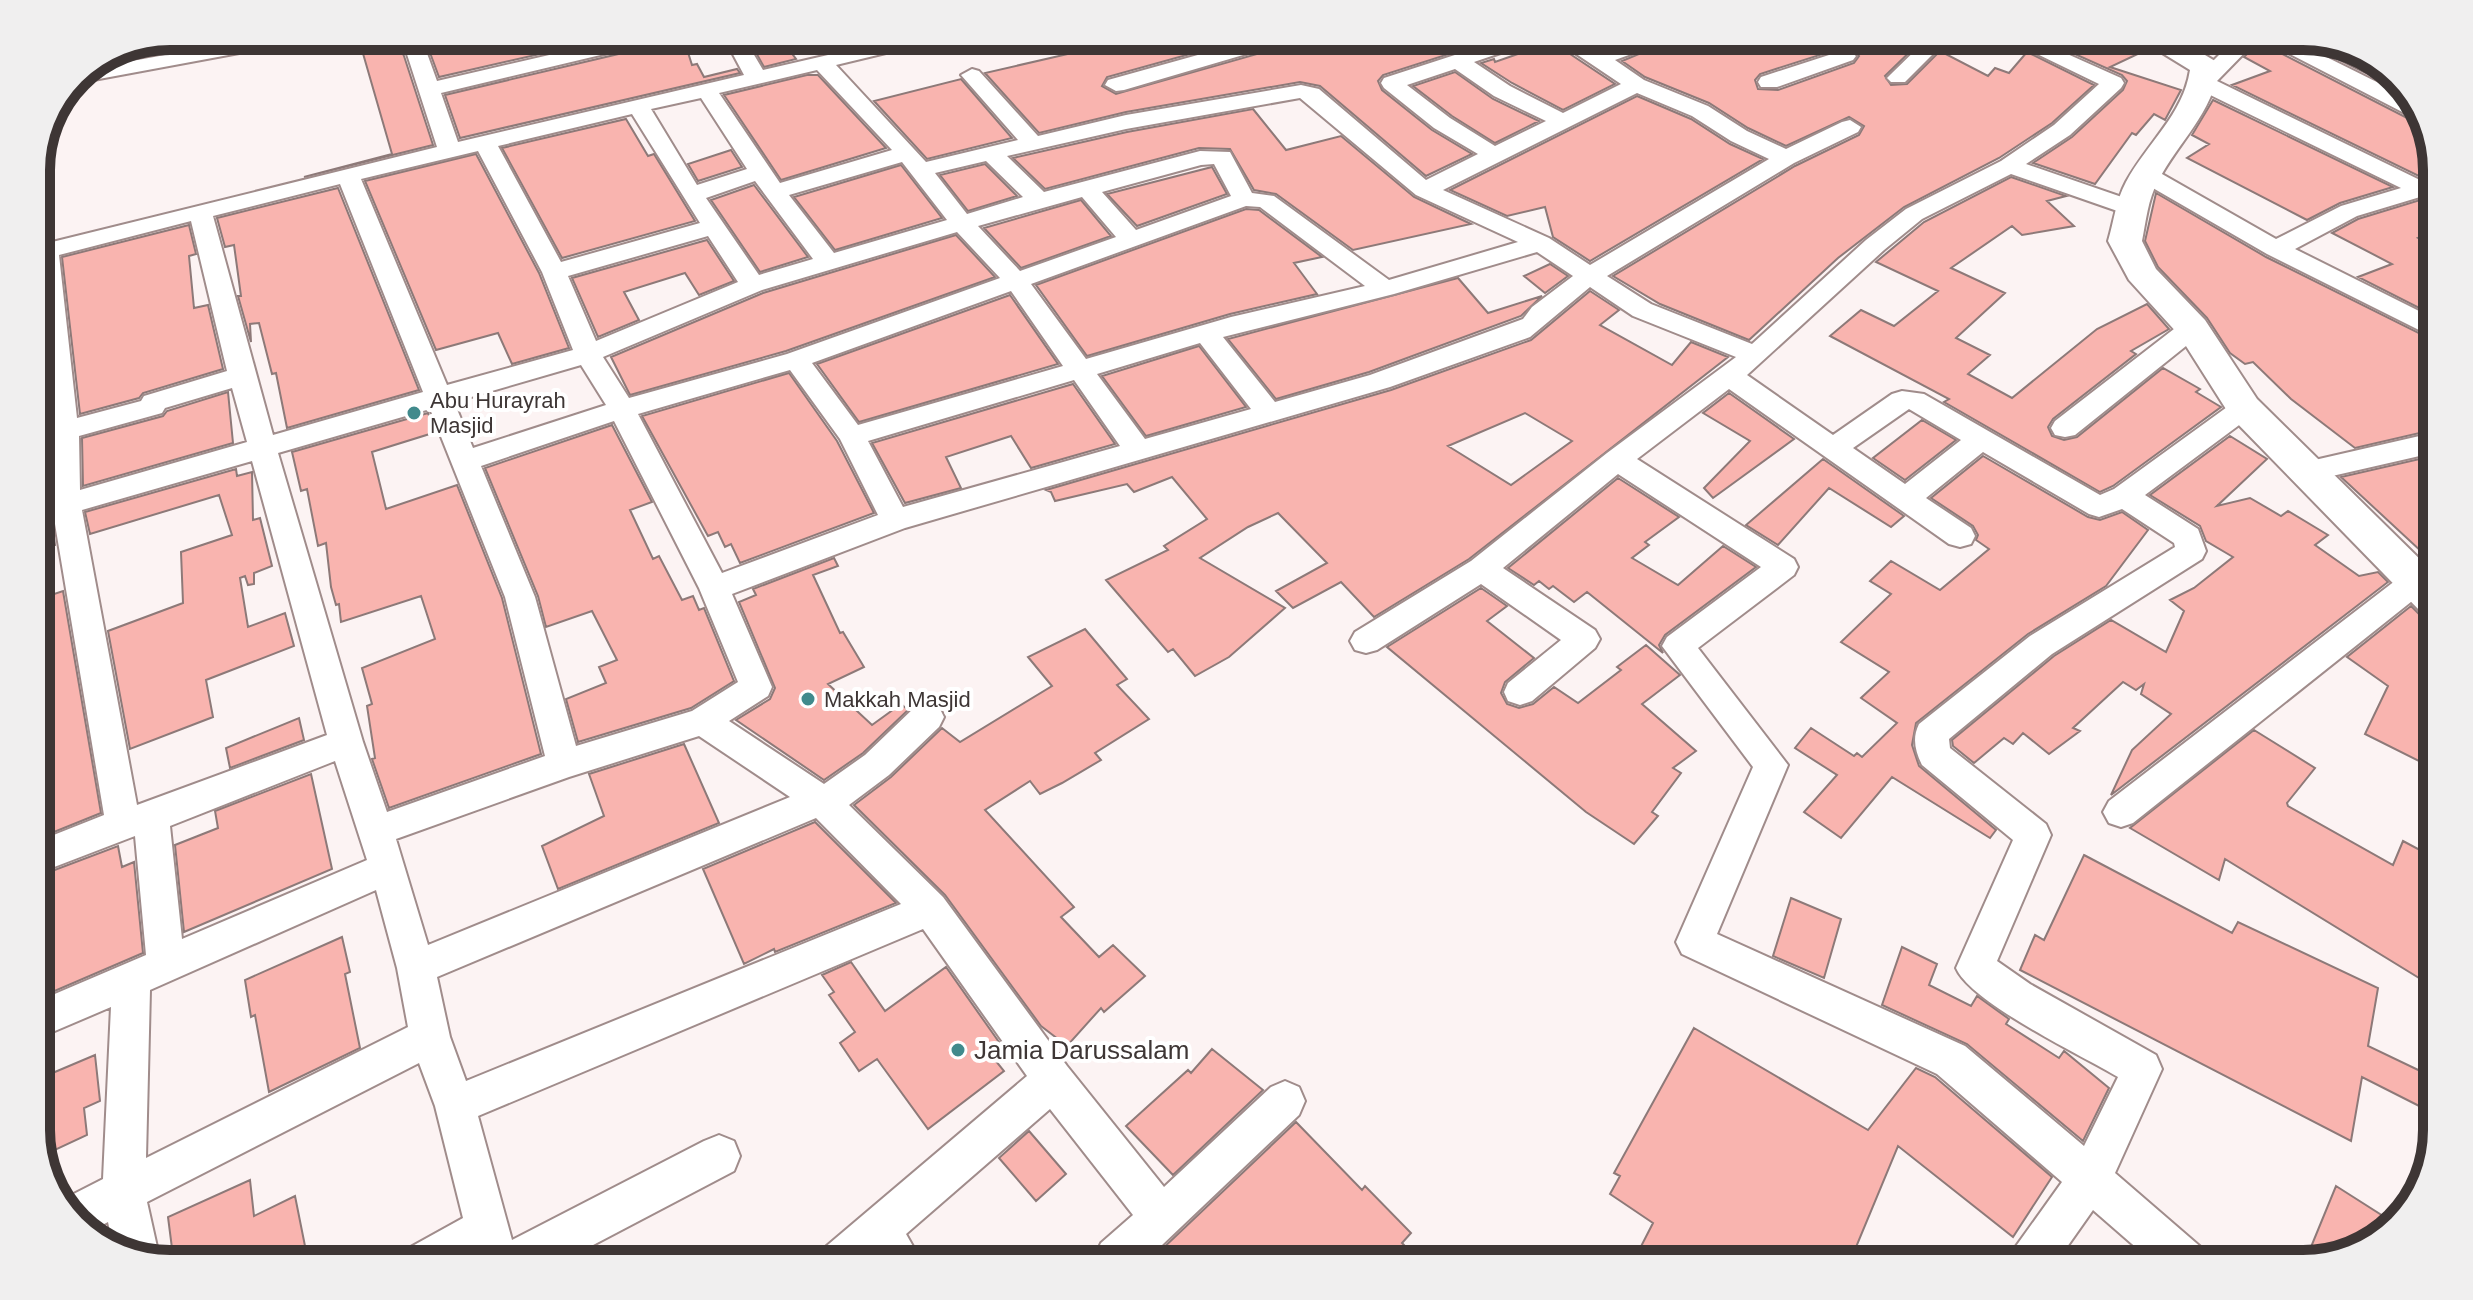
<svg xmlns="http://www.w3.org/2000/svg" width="2473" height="1300" font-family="Arial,sans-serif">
<rect width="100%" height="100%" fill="#fcf3f3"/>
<!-- building -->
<path fill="#f9b4af" stroke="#8d7978" stroke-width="2" fill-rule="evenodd" d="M2303,36L2363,50L2405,88H2396L2295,38Z
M2110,37L2142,52L2110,67L2181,90L2165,120L2154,114L2136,135L2132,133L2095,184L2033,163L2072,137L2123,90L2127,81L2122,75L2039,38Z
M1801,38L1823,54L1760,74L1755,80L1758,89L1778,90L1854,63L1859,56L1856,53L1884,42L1890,45L1908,38L1921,41L1885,76L1891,85L1907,84L1940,51L1988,76L1995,68L2009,73L2027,52L2094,85L2052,123L1999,158L1904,207L1838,258L1749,340L1660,304L1613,276L1795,166L1859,135L1864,126L1849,117L1786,146L1748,128L1709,103L1645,77L1622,61L1639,54L1646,39Z
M1464,40L1474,46L1383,75L1378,81L1382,90L1432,130L1472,154L1426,176L1320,86L1300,82L1126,112L1039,133L985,73L1081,51L1072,42L1237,41L1107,77L1102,86L1116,94L1278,48L1283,41Z
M1552,42L1615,84L1563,110L1512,83L1481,63L1494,59L1495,62Z
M685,43L692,65L697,64L704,77L737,69L740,73L460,138L445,95L631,51L636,44Z
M784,43L796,59L764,67L754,49Z
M569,44H584L439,77L429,50L449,45Z
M2263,44L2411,120L2424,122L2437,162V179H2425L2232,85L2270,71L2244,57L2255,46Z
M385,45H399L404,56L433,145L304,177L392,154L362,50Z
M1455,72L1493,99L1539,121L1495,143L1452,116L1413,86Z
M807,75H818L886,148L781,180L724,95Z
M961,79L1012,138L927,159L874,101Z
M1637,96L1691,119L1730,144L1763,159L1590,261L1553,237L1545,207L1507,216L1450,190Z
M2213,100L2393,187L2340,203L2307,220L2187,158L2209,144L2192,135Z
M1253,109L1286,150L1341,136L1414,197L1471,224L1353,250L1276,194L1254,190L1230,149L1199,148L1045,189L1013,158L1127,132Z
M626,119L648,156L654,154L695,221L562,258L502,148Z
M731,150L742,167L698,181L688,164Z
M476,154L539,273L569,348L512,364L498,333L436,350L365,181Z
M985,164L1017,196L968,211L940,175Z
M901,165L942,218L835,250L794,197Z
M1212,167L1227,194L1137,226L1107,194Z
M2011,177L2066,196L2047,201L2074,226L2022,235L2012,226L1951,268L2005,293L1956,338L1990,355L1968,374L2012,398L2097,329L2147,304L2169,329L2131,351L2136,354L2053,419L2048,427L2052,436L2064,440L2077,437L2163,368L2200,389L2196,392L2221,407L2113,486L2100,492L1944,402L1949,399L1830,336L1861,310L1894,326L1938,291L1876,262L1924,222Z
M754,185L808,257L760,272L711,200Z
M338,188L419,390L287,428L276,373L272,374L259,323L250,324L251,342L238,296H241L234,245L225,247L217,218Z
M2156,193L2266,257L2437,342V429L2355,448L2291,399L2253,362L2245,364L2230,353L2207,318L2158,267L2145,241Z
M1081,200L1111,236L1021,268L984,228Z
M2420,200L2437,207V230L2418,238L2437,249V317L2358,277L2392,264L2332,233L2358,219Z
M1246,209L1259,210L1322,257L1294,263L1317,294L1230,314L1087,356L1036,285Z
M189,225L196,254L189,256L194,308L208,305L223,369L143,393L139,398L80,414L62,257Z
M956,235L995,277L786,351L630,395L611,357L763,293Z
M707,240L734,281L699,295L685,273L624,292L639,320L598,337L572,278Z
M1550,264L1568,276L1545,293L1524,276Z
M1458,278L1488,313L1542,296L1521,316L1369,372L1276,399L1228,339Z
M1590,291L1619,310L1600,325L1672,365L1691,342L1728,357L1469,559L1374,617L1341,582L1293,608L1276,591L1327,563L1278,513L1248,527L1200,558L1285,608L1229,657L1195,676L1173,649L1168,652L1106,580L1168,550L1164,546L1207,519L1172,477L1134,492L1127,484L1055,501L1051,492L1046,490L1391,390L1531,340ZM1525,413L1572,441L1511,485L1448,446Z
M1010,295L1058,364L859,422L817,364Z
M36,311L48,431V496L36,499Z
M1199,346L1246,407L1146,436L1102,376Z
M789,373L837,441L874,513L740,563L731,544L725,547L718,532L708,536L642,416Z
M1073,384L1115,444L1031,468L1011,436L946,457L961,488L905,503L872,443Z
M228,392L233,443L83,486L82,438L163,416L167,411Z
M1729,393L1794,439L1713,498L1704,488L1750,441L1703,413Z
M428,413L436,432L372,452L386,509L457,485L502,598L541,754L389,808L372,759L375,758L367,706L372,704L362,668L435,639L421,596L341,622L339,604L336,605L331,587L326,543L318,546L307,489L301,491L292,452Z
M1922,420L1956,440L1905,480L1873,458Z
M612,425L652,502L630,510L653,559L659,556L682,600L693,596L699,610L704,608L734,681L691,708L578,742L566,699L606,683L599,667L617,660L592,611L546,627L538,596L485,468Z
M2230,436L2267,459L2217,506L2250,498L2281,516L2288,511L2328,535L2315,545L2359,576L2378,572L2388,582L2111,795L2132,750L2171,714L2141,694L2144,684L2136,690L2123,682L2073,728L2080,731L2049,754L2023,733L2013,744L2004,738L1974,763L1953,746L1952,740L2054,656L2111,620L2166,652L2184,611L2170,600L2194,588L2233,557L2206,541L2200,526L2150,495Z
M2437,455V566L2341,477Z
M1983,456L2088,517L2100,520L2122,512L2148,530L2106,586L2028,634L1916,723L1912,745L1919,766L1996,830L1990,838L1892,777L1841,838L1804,812L1837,775L1795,748L1811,728L1854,756L1857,753L1862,757L1897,723L1861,698L1889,672L1841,642L1891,594L1870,581L1891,561L1940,590L1989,549L1976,540L1978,535L1973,526L1931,498Z
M1823,459L1904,516L1891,527L1829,488L1778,545L1746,525Z
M236,469L237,476L252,472L253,520L260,518L272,566L254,573V584L248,585L245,576L240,578L248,627L285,613L294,646L206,680L213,717L130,749L108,631L183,603L181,552L232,535L219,495L90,534L85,512Z
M1618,478L1679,517L1645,542L1649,545L1632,558L1678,585L1723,546L1756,567L1665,635L1659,645L1663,653L1587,592L1574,602L1553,586L1549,589L1539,581L1534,585L1508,568Z
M52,522L55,545L36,551V526Z
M834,558L838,566L813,575L840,633L843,632L864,667L828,684L872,725L901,704L908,710L863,753L824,780L736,720L770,699L775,688L739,602L756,595L753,589Z
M1481,588L1507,606L1487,621L1534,658L1505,682L1501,693L1507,704L1519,708L1533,704L1554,687L1578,703L1621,670L1617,667L1646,645L1680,675L1642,704L1696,751L1673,768L1681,773L1652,812L1658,816L1634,844L1586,812L1387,647Z
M63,591L101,813L49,834L44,796L36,800V600Z
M2411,606L2421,616L2437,621V770L2365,734L2388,686L2347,657Z
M1085,629L1127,679L1117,685L1149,719L1095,753L1101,760L1062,783L1040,794L1030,781L985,810L1074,907L1061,917L1099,957L1113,945L1145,976L1104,1012L1101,1008L1067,1046L1041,1026L945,895L854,805L891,777L942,728L960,742L1052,686L1028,657Z
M299,718L304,740L230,768L226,748Z
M2254,730L2315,768L2287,803L2288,806L2393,865L2403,841L2437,859V989L2225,859L2219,880L2130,828Z
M684,744L719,823L558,889L542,846L604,816L589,774Z
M311,774L332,869L184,932L175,845L218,828L215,811Z
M815,822L896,903L775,952L774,949L744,964L703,869Z
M118,846L122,867L134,862L143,953L36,999V877Z
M2084,855L2232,933L2238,922L2378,988L2368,1046L2437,1079V1115L2362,1077L2351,1141L2020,970L2035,935L2044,940Z
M1791,898L1841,919L1824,978L1773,956Z
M342,937L350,972L345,974L360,1048L269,1092L255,1015L251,1017L245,980Z
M1902,947L1937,964L1929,985L1971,1006L1977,996L2009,1019L2006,1024L2059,1058L2064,1051L2109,1088L2083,1141L1967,1044L1882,1005Z
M851,962L885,1011L946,967L1006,1052L995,1060L1004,1071L928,1129L877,1059L859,1071L840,1043L855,1032L829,995L834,992L822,975Z
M1694,1028L1868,1130L1916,1068L1935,1077L2052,1177L2013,1237L1898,1146L1849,1264H1632L1653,1223L1610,1194L1620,1176L1614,1173Z
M1212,1049L1263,1090L1173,1175L1126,1126L1188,1070L1191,1073Z
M95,1055L100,1101L84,1108L87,1135L42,1156L36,1139V1080Z
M1296,1122L1362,1190L1365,1186L1411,1233L1402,1243L1422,1264H1310L1298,1251L1284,1264H1169L1159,1252Z
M1029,1131L1066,1174L1036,1201L999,1158Z
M250,1180L254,1216L295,1196L307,1256L291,1264H174L168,1217Z
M2336,1186L2394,1223L2377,1242L2304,1264Z"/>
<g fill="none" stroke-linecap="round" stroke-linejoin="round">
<!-- street casing -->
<g stroke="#a08c8b" stroke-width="4">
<path id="street" d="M2238,36H2284L2417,102L2422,118L2412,117L2259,38L2217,81L2424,182H2437V204L2420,197L2357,216L2295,249L2437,320V339L2267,254L2139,180L2136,175L2139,170H2155L2276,239L2341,206L2401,188L2196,88L2193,83L2196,78Z
M2002,37H2029L2121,78L2124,83L2121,88L2070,135L2026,164L2142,204L2146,209L2142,214H2126L2011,174L1922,219L1884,250L1747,375L1833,435L1892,394L1902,391L1924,394L2100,495L2114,489L2234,402L2244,399L2254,402L2258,408L2254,414L2145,495L2198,529L2206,551L2202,559L2052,654L1949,739L1950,748L2046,824L2051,835L1997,961L2030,984L2156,1055L2162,1069L2115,1173L2203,1249L2210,1264H2155L2093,1210L2055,1264H2007L2014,1249L2062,1182L1937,1074L1682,954L1676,942L1753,767L1662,646L1667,637L1761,567L1618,474L1503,568L1595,630L1600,639L1595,648L1532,701L1520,705L1508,701L1504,692L1508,683L1561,640L1481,584L1377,650L1366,653L1355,650L1350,641L1355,632L1471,561L1607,453L1736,357L1633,316L1590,287L1530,337L1390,387L905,528L732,594L772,687L768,696L729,721L824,784L865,755L915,707L927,704L939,707L944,717L939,727L889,775L849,805L943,897L1067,1066L1164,1187L1271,1087L1285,1081L1299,1087L1305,1101L1299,1115L1142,1264H1097L1094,1258L1101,1243L1133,1215L1050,1109L906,1234L923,1264H816L823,1249L1027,1076L923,929L478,1116L512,1240L704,1141L719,1135L734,1141L740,1156L734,1171L557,1264H475L474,1259L465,1264H400L407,1249L463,1218L435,1106L419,1063L147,1202L159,1256L157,1261L114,1251L108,1222L89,1232L59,1205L58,1202L103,1179L111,1007L36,1039V1002L146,955L135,836L36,874V842L104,815L54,518L36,523V502L51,498V431L36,277V246L437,147L404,45H424L437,81L597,44H633L630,48L441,93L458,142L744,75L727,43H747L763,70L880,43L918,42L915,46L836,65L926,162L1018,140L961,75L972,69L979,71L1038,136L1126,115L1301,85L1319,89L1426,180L1478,154L1434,128L1384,88L1381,83L1384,78L1501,40H1530L1527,44L1474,62L1510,86L1563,113L1621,84L1554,39H1579L1601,51L1617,46V39H1643L1638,44L1640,48L1637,52L1615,60L1644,80L1708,106L1747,131L1786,149L1842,122L1850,120L1861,127L1858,132L1794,163L1607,276L1651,304L1752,344L1866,240L1906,209L2001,161L2054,125L2099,84ZM1455,69L1494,96L1546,121L1495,146L1450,118L1407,85ZM817,70L892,150L780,183L719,93ZM1637,93L1692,116L1731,141L1769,159L1590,265L1549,238L1443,190ZM701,98L747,169L697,185L651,109ZM1300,98L1416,195L1518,242L1389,280L1274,196L1252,193L1230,152L1200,151L1044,192L1007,156L1126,129ZM632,114L700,223L561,262L498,146ZM478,151L542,272L573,350L447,385L361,179ZM986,161L1023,197L967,214L935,173ZM902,162L947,220L834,253L789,195ZM1214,164L1231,196L1136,230L1102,192L1201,165ZM755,181L813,259L759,275L706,198ZM340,184L423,392L273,435L213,216ZM1082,197L1116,237L1020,271L978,226ZM1246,206L1260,207L1365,286L1231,317L1086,359L1031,284ZM191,221L227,371L144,396L141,401L77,418L59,255ZM957,232L1000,278L787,354L629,398L603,357L762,290ZM708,236L738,282L596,341L568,276ZM1537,252L1573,276L1532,307L1523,319L1370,375L1275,402L1223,337L1394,294ZM1011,291L1063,366L858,425L812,363ZM1200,343L1251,409L1145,439L1097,374ZM581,365L606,405L473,448L454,402ZM790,370L840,439L878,515L722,573L638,414ZM1074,380L1120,446L903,507L868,441ZM232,388L247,442L80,490L79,436L162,413L165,408ZM1729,389L1949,544L1960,547L1971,544L1975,536L1971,528L1926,498L1983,452L2089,514L2099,517L2122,509L2174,543L2175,547L2030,636L1919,724C1912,738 1915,751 1922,765L2013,840L1956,968C1971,1003 2081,1055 2118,1077L2084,1146L1965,1046L1717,934L1788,765L1698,648L1794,575L1798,567L1794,559L1637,459ZM430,409L505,597L545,756L387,812L363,742L278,453ZM1909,409L1961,440L1905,484L1853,448ZM614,421L699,588L738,682L692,711L576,746L535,597L481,466ZM252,461L327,735L137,805L82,510ZM699,736L790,797L428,945L396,839L569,777ZM335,761L367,860L182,939L170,826ZM816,818L901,904L466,1081L450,1037L437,977ZM376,890L397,968L408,1027L146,1158L150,990Z
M1806,38H1831L1856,56L1853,60L1777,87H1761L1758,82L1761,77L1829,55Z
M1927,39H1941L1944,43L1905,82H1891L1887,78L1891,74Z
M1248,41H1280L1277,45L1124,90L1116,91L1105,85L1108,80Z
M260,45L250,51L72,84L76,75L83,70L214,46Z
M2192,320L2201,322L2205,328L2201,334L2075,435L2065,437L2055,435L2051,428L2055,421L2183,322Z
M2437,432V452L2306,482L2296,479L2292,472L2296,465L2306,462Z
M2415,571L2426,574L2430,582L2426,590L2133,823L2121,827L2109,823L2103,812L2109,801L2404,574Z"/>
</g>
<!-- secondary casing -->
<g stroke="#a08c8b" stroke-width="4">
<path id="secondary" d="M2142,37H2175L2215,61L2219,67C2213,113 2179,141 2158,181C2148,199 2146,221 2142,241L2156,269L2205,320L2257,399L2437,576V618L2422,613L2231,417L2179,335L2129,280L2108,241C2114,221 2116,200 2126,182C2147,143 2183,115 2190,70L2146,43Z"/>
</g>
<!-- street -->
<use href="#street" fill="#fff" fill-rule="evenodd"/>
<!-- secondary -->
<use href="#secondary" fill="#fff" fill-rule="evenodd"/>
</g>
<!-- markers -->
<g fill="#418a8c" stroke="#fff" stroke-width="3">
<circle cx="414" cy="413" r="8"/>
<circle cx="808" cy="699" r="8"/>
<circle cx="958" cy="1050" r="8"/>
</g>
<g text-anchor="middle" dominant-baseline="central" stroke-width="8" stroke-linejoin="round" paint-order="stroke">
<!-- poi labels -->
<g font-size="22" fill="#3e3635" stroke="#fff" text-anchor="start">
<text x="430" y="400">Abu Hurayrah<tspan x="430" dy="25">Masjid</tspan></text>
<text x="824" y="699">Makkah Masjid</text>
</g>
<!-- near-poi labels -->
<g font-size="26" fill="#3e3635" stroke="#fff" text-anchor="start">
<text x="974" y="1050">Jamia Darussalam</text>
</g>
</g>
<!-- crop -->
<path d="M0 0H2473V1300H0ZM170 50H2303A120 120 0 0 1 2423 170V1130A120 120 0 0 1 2303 1250H170A120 120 0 0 1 50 1130V170A120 120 0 0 1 170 50Z" fill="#f0efef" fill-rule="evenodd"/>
<path fill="none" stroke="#3e3635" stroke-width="10" d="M170 50H2303A120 120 0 0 1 2423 170V1130A120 120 0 0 1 2303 1250H170A120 120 0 0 1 50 1130V170A120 120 0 0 1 170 50Z"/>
</svg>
